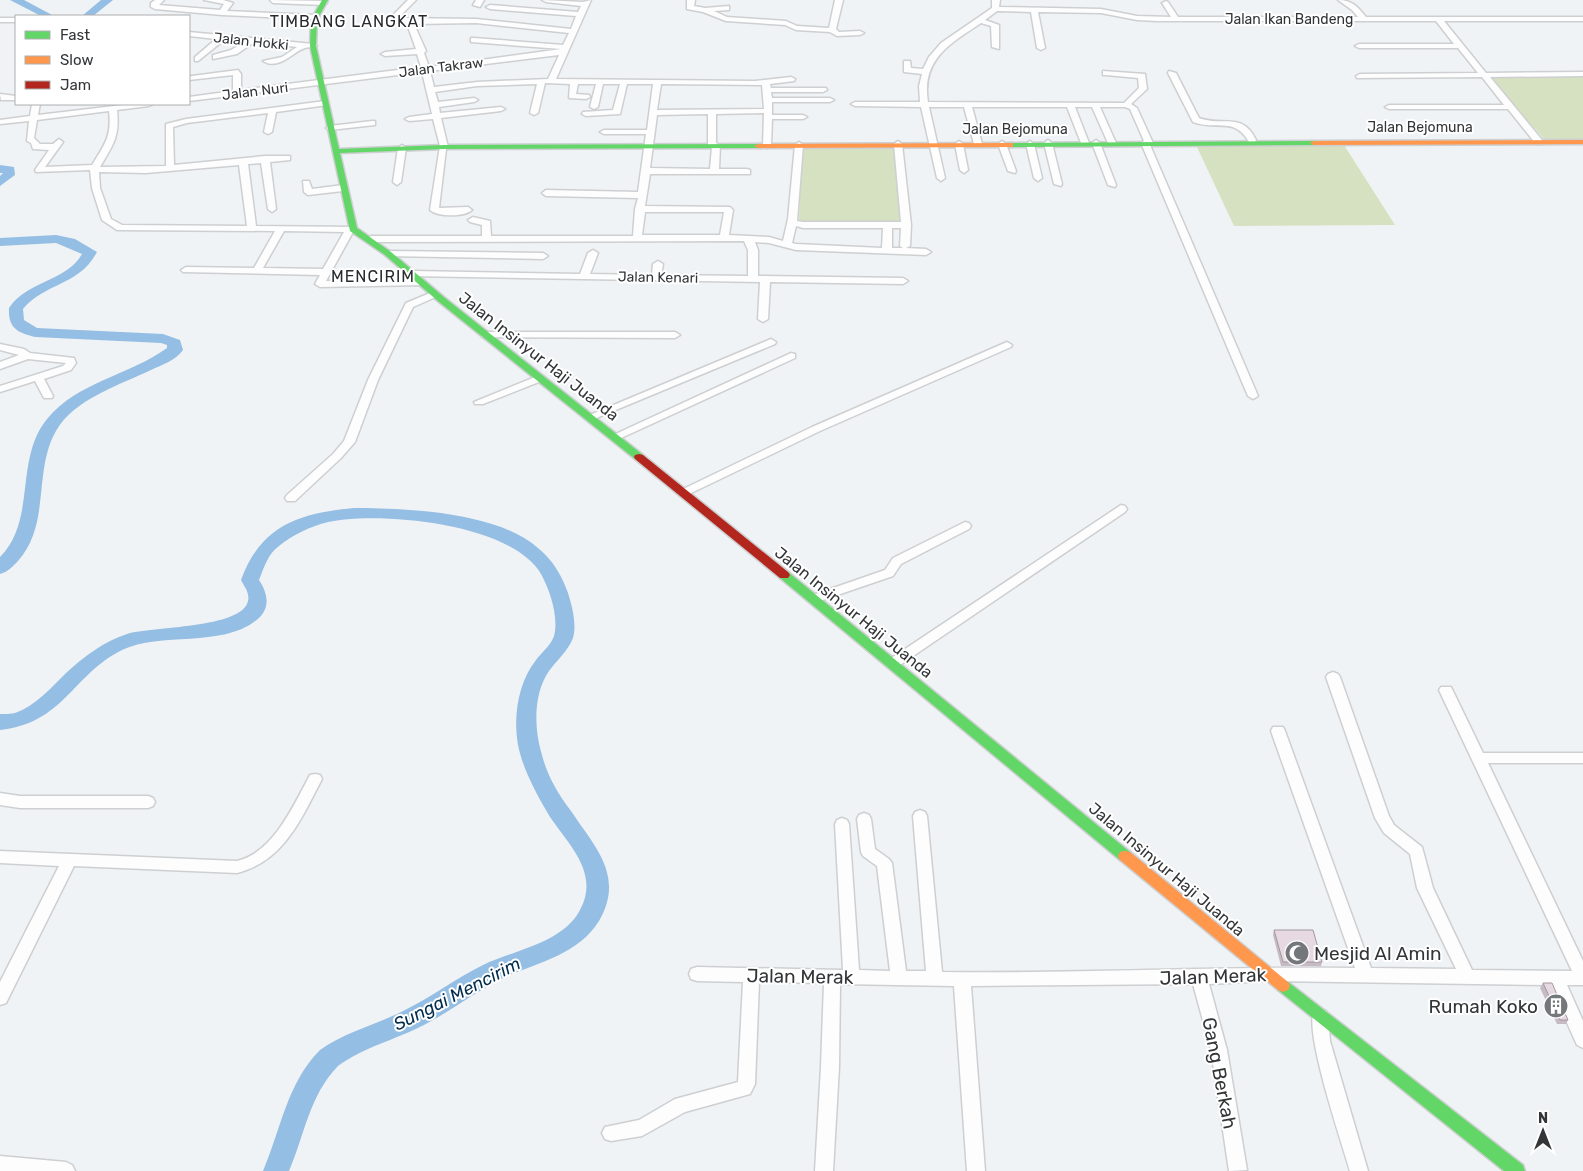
<svg xmlns="http://www.w3.org/2000/svg" width="1583" height="1171" viewBox="0 0 1583 1171" font-family="Rubik,sans-serif">
<style>
.green{fill:#d6e1c1}
.lines{fill:none;stroke-linecap:round;stroke-linejoin:round}
.river{fill:#95bee4;fill-rule:evenodd}
.street-casing{stroke:#cdcfd1;stroke-width:3}
.fast-casing{stroke:#cdcfd1;stroke-width:3}
.slow-casing{stroke:#cdcfd1;stroke-width:3}
.jam-casing{stroke:#cdcfd1;stroke-width:3}
.street{fill:#fdfdfe;fill-rule:evenodd}
.fast{fill:#63d668;fill-rule:evenodd}
.slow{fill:#ff974d;fill-rule:evenodd}
.jam{fill:#b3261e;fill-rule:evenodd}
.wall{fill:#c7bbc2}
.building{fill:#e7d9e1;stroke:#a2989e}
.labels{text-anchor:middle;stroke-width:4;stroke-linejoin:round;paint-order:stroke}
.far-street-label{font-size:14px;fill:#333537;stroke:#fff}
.far-quarter-label{font-size:16px;letter-spacing:1px;fill:#272b2e;stroke:#fff}
.street-label{font-size:16px;fill:#333537;stroke:#fff}
.water-label{font-size:18px;font-style:italic;fill:#002c4e;stroke:#fff}
.near-poi-label{font-size:19px;fill:#333537;stroke:#fff;text-anchor:start}
.near-street-label{font-size:19px;fill:#333537;stroke:#fff}
</style>
<rect width="100%" height="100%" fill="#f0f3f5"/>
<!-- green -->
<path class="green" d="M1583,76V140H1545L1489,77Z
M1196,145H1344L1395,225L1234,226Z
M801,146L895,147L901,223H799Z"/>
<g class="lines">
<!-- river -->
<path class="river" d="M10,0H24L54,16H41Z
M101,0H113L93,16H82Z
M0,165L14,167L15,175L0,186V176L3,173H0Z
M56,235L75,239L97,252C79,286 46,282 23,309L24,320L37,328L163,334L180,340L183,350C176,360 162,365 151,370C120,385 74,399 56,431C33,471 51,524 18,561C12,567 8,572 0,574V557C37,520 14,459 47,419C77,382 130,375 167,348V345L161,343L35,337C17,332 8,328 9,308C28,280 66,282 82,254L56,243L0,246V238Z
M354,508C406,508 498,512 538,548C553,560 562,576 568,593C572,606 577,624 573,638C568,651 557,660 549,671C533,694 534,729 542,755C547,775 558,794 571,811C595,847 625,876 599,921C578,955 536,963 503,978C475,992 451,1011 424,1025C397,1039 362,1048 338,1066C309,1096 305,1134 289,1171H263C281,1129 287,1083 320,1050C345,1032 378,1024 405,1010C432,997 456,978 483,965C514,950 563,943 580,910C600,873 569,845 550,817C537,795 523,770 518,745C513,716 518,683 536,660C542,652 551,645 554,636C559,618 550,590 541,574C512,523 379,511 328,522C311,526 292,535 279,546C268,554 264,567 259,580C267,592 271,606 259,618C224,649 162,631 122,650C72,675 64,723 0,730V714C5,714 11,714 15,713C35,706 51,688 66,673C85,656 103,642 127,634C151,626 242,629 248,601C250,593 244,586 241,580C261,525 300,513 354,508Z"/>
<defs>
<path id="street" d="M155,0H164L159,5L220,10L224,4L204,0H223L233,3L227,11L315,15L319,17L315,19L222,15L155,9L151,7V3Z
M270,0L323,1L327,3L323,5L273,3Z
M408,0H416L401,15V18L476,19L571,29L576,16L490,9L486,7L490,5L578,12L581,6L546,2L542,0L583,2L591,0L556,79L755,81L791,77L795,79L794,81L770,84L771,88H826L827,90L823,92H771L772,98H830L834,100L830,102H772V115H803L807,117L803,119H772L771,145L767,148L763,145L764,113L716,114V143L720,145L719,169H747L750,170V174H650L645,206L730,207L733,210L729,235L769,237L783,241L788,219L795,145L799,142L803,145L797,221L803,222H901L894,144L898,141L902,144L911,225L910,246L906,248L926,249L931,252L926,255L796,250L769,243L755,242L758,250V276L903,278L908,281L903,284L770,282L768,319L763,322L758,319L760,282L409,276V272L412,271L580,274L588,253L593,250L598,253L590,274L652,275L653,264L658,261L663,264L661,275L748,276V250L744,241L371,242L366,239L371,236H482V225L470,222L468,220L473,217L490,221L491,236H633L635,209L638,198L546,196L542,193L546,190L638,192L646,134H604L600,132L604,130H647L653,84H627L620,114L586,116L582,114L583,112L613,110L620,84H603L598,107L594,109L590,107L596,84H578L576,94L589,95L590,97L586,99L569,98L570,84L545,83L538,113L534,115L530,113L537,84L477,86L435,92L438,102L474,98L478,100L474,102L439,107L440,113L501,107L505,109L501,111L441,118L448,147L446,149L439,208L468,207L472,210C464,217 438,217 430,210L440,146L433,119L409,121L405,119L409,117L432,114L422,72L189,101V97L233,91V75L189,80V77L192,76L238,70L241,74V90L421,67L417,54L385,56L381,54L385,52L416,49L407,24L395,22L393,15ZM476,23L569,33L563,45L474,38H471V42L561,49L429,67L424,53L426,51L414,24ZM559,55L548,79L477,82L434,87L430,71ZM661,84L762,85L764,109L657,110ZM708,114V145L712,147L710,169L650,168L657,115ZM645,212H724L720,235H642ZM796,226L803,228H883L882,248L796,244L792,243ZM892,228H901L900,246L903,248H892Z
M476,0H484L480,7L473,5Z
M687,0H695L694,6L705,8L729,6V10L714,11L727,17L786,21L797,26L829,28L835,0H843L836,29L839,32L860,31L864,33L860,35L837,36L830,32L796,30L785,25L726,21L703,12L687,9Z
M992,0H1000L999,7L1101,9L1137,16L1171,17L1162,3L1166,1L1168,2L1178,17H1358L1352,10L1338,0C1352,0 1358,7 1366,17H1583V21H1444L1486,73L1583,72V76L1490,77L1542,140V144H1536L1508,109H1389L1385,107L1389,105H1504L1482,77L1357,78L1356,76L1360,74L1478,73L1458,48H1359L1355,46L1359,44H1454L1436,21H1157L1137,20L1101,13L1038,12L1045,48L1041,50L1037,48L1031,12L997,11L985,20L999,25V49L992,47L991,26L981,23C950,44 921,59 928,102L1124,103L1139,88L1138,78L1106,75H1103V71L1145,74L1147,89L1131,104L1137,108L1153,143L1150,145L1258,396L1253,399L1248,396L1141,143L1144,141L1130,109L1125,107H1100L1116,143L1112,146L1108,143L1092,107H1075L1089,143L1085,146L1081,143L1067,107H972L982,144L978,147L974,144L964,107H929L945,178L941,181L937,178L921,107L855,106L851,104L855,102H920L919,86L922,74L904,72V61H910L911,68L923,69L929,57L941,43L992,8Z
M0,18H16V22H0Z
M189,32L313,44L317,46C312,49 310,46 305,48C292,52 279,71 263,61L282,57L297,47L254,42L237,54L213,59V55L231,50L245,42L224,40L198,61H195V57L216,39L189,36Z
M1169,71L1176,73L1199,118C1223,127 1242,111 1256,140L1255,142H1249C1234,116 1218,131 1193,122L1168,73Z
M0,94L16,96V100H1Z
M325,101H328V105L276,112L272,132L268,134L264,132L268,113L187,123L173,127L174,165L265,156H290V160L270,162L276,209L272,212L268,209L261,163L248,164L256,226L356,227L358,229L353,232L326,281L422,280L425,281V285L320,287L315,284L320,275L183,272L181,270L186,267L254,268L275,231L117,230L102,220L92,188L90,170L36,172L35,170L49,150L33,149L31,143L27,141L29,121L0,124V120L30,116L32,104H40L38,115L131,104H153L149,106L117,110C120,137 113,145 100,167L166,166V124L186,119ZM109,111C112,136 105,144 92,165L45,167L63,142L59,139L53,144H40L34,138L37,120ZM239,165L247,226L122,225L111,219L100,188L99,172L146,173ZM284,231L344,232L323,269L263,268Z
M372,121H375V125L330,130L326,128L330,126Z
M1048,140L1052,143L1062,184L1061,186L1054,184L1044,143Z
M1096,140L1100,143L1116,185L1115,187L1108,185L1092,143Z
M959,141L963,144L968,170L964,173L960,170L955,144Z
M1002,141L1006,144L1016,171L1015,173L1008,171L998,144Z
M1030,141L1034,144L1042,178L1038,181L1034,178L1026,144Z
M402,145L406,148L401,182L397,185L393,182L398,148Z
M303,181H309L312,189L343,185L347,188L343,191L308,195L304,192Z
M390,251L543,253L548,256L543,259L387,256V252Z
M435,291L440,294L438,296L413,307L378,380L355,442L341,458L295,501H287L285,498L287,495L333,454L344,441L368,380L406,303Z
M486,332H675L680,335L675,338L482,337L481,335Z
M771,339L776,342L775,344L594,419L590,420L585,417Z
M1007,342L1012,345L1011,347L820,431L687,495H679L677,492L812,427Z
M0,344L24,349L30,353L74,358L76,363L71,370L44,379L53,396L52,398H44L35,381L0,392V386L63,366L66,363L28,359L0,369V362L19,355L0,350Z
M791,353L795,354V358L619,439H611L609,437Z
M540,375L545,378L544,380L483,404H475L474,402Z
M1121,505L1125,506L1127,509L1125,512L897,667H887L885,664L887,661Z
M965,522L969,523L971,526L969,529L901,564L893,576L814,603L808,599L810,596L885,570L893,558Z
M1333,672L1338,674L1340,677L1389,816L1394,825L1422,847L1433,888L1472,970L1572,971L1439,690L1441,687H1451L1483,753H1583V763H1488L1583,961V985H1567L1583,1021V1048L1577,1045L1550,985L1268,981L1209,984L1227,1050L1247,1170L1229,1171L1211,1050L1193,984L971,986L985,1171H967L954,986L840,984L839,1067L833,1171H815L821,1067L824,983L759,982L755,1084L750,1094L685,1112L642,1136L611,1141L605,1139L602,1133L605,1127L639,1120L675,1099L738,1082L743,982L697,981L691,979L689,974L691,969L697,967L843,970L835,824L837,820L842,818L847,820L849,824L859,970L890,971L877,866L863,856L861,852L857,819L859,815L864,813L869,815L871,819L875,849L889,859L892,863L906,971H926L913,816L915,812L920,810L925,812L927,816L942,972C1080,974 1217,966 1355,968L1271,731L1273,727H1283L1285,731L1371,968L1456,969L1417,888L1410,854L1384,833L1375,818L1326,677L1328,674Z
M315,774L320,775L322,779C301,819 284,861 237,873L74,866L6,1003L0,1005V982L59,866L0,863V851L237,861C274,852 293,806 310,775Z
M0,793L20,796H148L153,798L155,802L153,806L148,808H20L0,805Z
M1320,1009L1326,1011L1328,1016L1330,1041L1368,1171H1350C1342,1143 1304,1032 1314,1011Z
M0,1156L66,1162L72,1165L75,1171H0Z"/>
<path id="fast" d="M322,0H328L317,20L316,46L339,149L444,145L761,144V148H758L444,149L340,153L357,228L391,252L445,298L643,455L644,457L643,459H635L439,302L385,255L350,231L310,46L311,20Z
M1314,141L1318,143L1317,145L1010,147L1006,145L1010,143Z
M784,571L788,572L1130,852L1132,856L1130,860L1125,861L1120,860L780,578L778,575L780,572Z
M1283,980L1288,982L1523,1165L1525,1171H1504L1278,990L1276,986L1278,982Z"/>
<path id="slow" d="M1583,140V144L1314,145L1310,143L1314,141Z
M1010,143H1013V147L758,148L754,146L758,144Z
M1125,851L1130,852L1288,982L1290,986L1288,990L1283,992L1278,990L1120,860L1118,856L1120,852Z"/>
<path id="jam" d="M639,454L643,455L788,572L790,575L788,578H780L635,459L634,457L635,455Z"/>
</defs>
<!-- street casing -->
<use href="#street" class="street-casing"/>
<!-- fast casing -->
<use href="#fast" class="fast-casing"/>
<!-- slow casing -->
<use href="#slow" class="slow-casing"/>
<!-- jam casing -->
<use href="#jam" class="jam-casing"/>
<!-- street -->
<use href="#street" class="street"/>
<!-- fast -->
<use href="#fast" class="fast"/>
<!-- slow -->
<use href="#slow" class="slow"/>
<!-- jam -->
<use href="#jam" class="jam"/>
</g>
<!-- wall -->
<path class="wall" d="M1274,930L1322,962L1321,966H1281L1273,935Z
M1543,983L1568,1020L1566,1024H1557L1540,988Z"/>
<!-- building -->
<path class="building" d="M1274,930H1313L1322,962H1283Z
M1543,983H1552L1568,1020H1560Z"/>
<!-- icons -->
<defs>
<symbol id="mosque-disc" viewBox="-11 -11 22 22"><circle r="9.5" fill="#75787a" stroke="#fff"/><path d="M3.5-4.9A6 6 0 1 0 3.5 4.9A5 5 0 1 1 3.5-4.9Z" fill="#fff"/></symbol>
<symbol id="building-disc" viewBox="-11 -11 22 22"><circle r="9.5" fill="#75787a" stroke="#fff"/><path d="M-4-6H4V6H1V3H-1V6H-4ZM-2.5-4.3h1.7v1.8h-1.7ZM.8-4.3h1.7v1.8H.8ZM-2.5-1h1.7V.8h-1.7ZM.8-1h1.7V.8H.8Z" fill="#fff"/></symbol>
</defs>
<g fill-rule="evenodd">
<use href="#mosque-disc" x="1283" y="939" width="28" height="28"/>
<use href="#building-disc" x="1542" y="992" width="28" height="28"/>
</g>
<g class="labels">
<!-- far-street labels -->
<g class="far-street-label">
<text x="1289" y="24">Jalan Ikan Bandeng</text>
<text transform="translate(251 41) rotate(6)" y="5">Jalan Hokki</text>
<text transform="translate(441 67) rotate(-7)" y="5">Jalan Takraw</text>
<text transform="translate(255 91) rotate(-7)" y="5">Jalan Nuri</text>
<text x="1420" y="132">Jalan Bejomuna</text>
<text x="1015" y="134">Jalan Bejomuna</text>
<text transform="translate(658 277) rotate(1)" y="5">Jalan Kenari</text>
</g>
<!-- far-quarter labels -->
<g class="far-quarter-label">
<text x="349" y="27">TIMBANG LANGKAT</text>
<text x="373" y="282">MENCIRIM</text>
</g>
<!-- street labels -->
<g class="street-label">
<text transform="translate(539 356) rotate(38)" y="6">Jalan Insinyur Haji Juanda</text>
<text transform="translate(854 612) rotate(39)" y="6">Jalan Insinyur Haji Juanda</text>
<text transform="translate(1167 869) rotate(40)" y="6">Jalan Insinyur Haji Juanda</text>
</g>
<!-- water labels -->
<g class="water-label">
<text transform="translate(457 994) rotate(-27)" y="6">Sungai Mencirim</text>
</g>
<!-- near-poi labels -->
<g class="near-poi-label">
<text x="1314" y="960">Mesjid Al Amin</text>
<text x="1538" y="1013" text-anchor="end">Rumah Koko</text>
</g>
<!-- near-street labels -->
<g class="near-street-label">
<text transform="translate(800 976) rotate(1)" y="7">Jalan Merak</text>
<text transform="translate(1213 976) rotate(-2)" y="7">Jalan Merak</text>
<text transform="translate(1220 1073) rotate(79)" y="7">Gang Berkah</text>
</g>
</g>
<!-- legend -->
<rect x="15" y="15" width="175" height="90" fill="#ffffff" stroke="#adaeaf"/>
<rect x="25" y="31" width="25" height="8" fill="#63d668" stroke="#adaeaf"/>
<text x="60" y="40" font-size="15" fill="#333537">Fast</text>
<rect x="25" y="56" width="25" height="8" fill="#ff974d" stroke="#adaeaf"/>
<text x="60" y="65" font-size="15" fill="#333537">Slow</text>
<rect x="25" y="81" width="25" height="8" fill="#b3261e" stroke="#adaeaf"/>
<text x="60" y="90" font-size="15" fill="#333537">Jam</text>
<!-- north arrow -->
<g transform="translate(1543 1131)" stroke="#ffffff" stroke-width="4" paint-order="stroke">
<path d="M0-4L9 19L0 12L-9 19Z" fill="#333537"/>
<text y="-8" font-size="14" font-weight="bold" text-anchor="middle" fill="#333537">N</text>
</g>
</svg>
